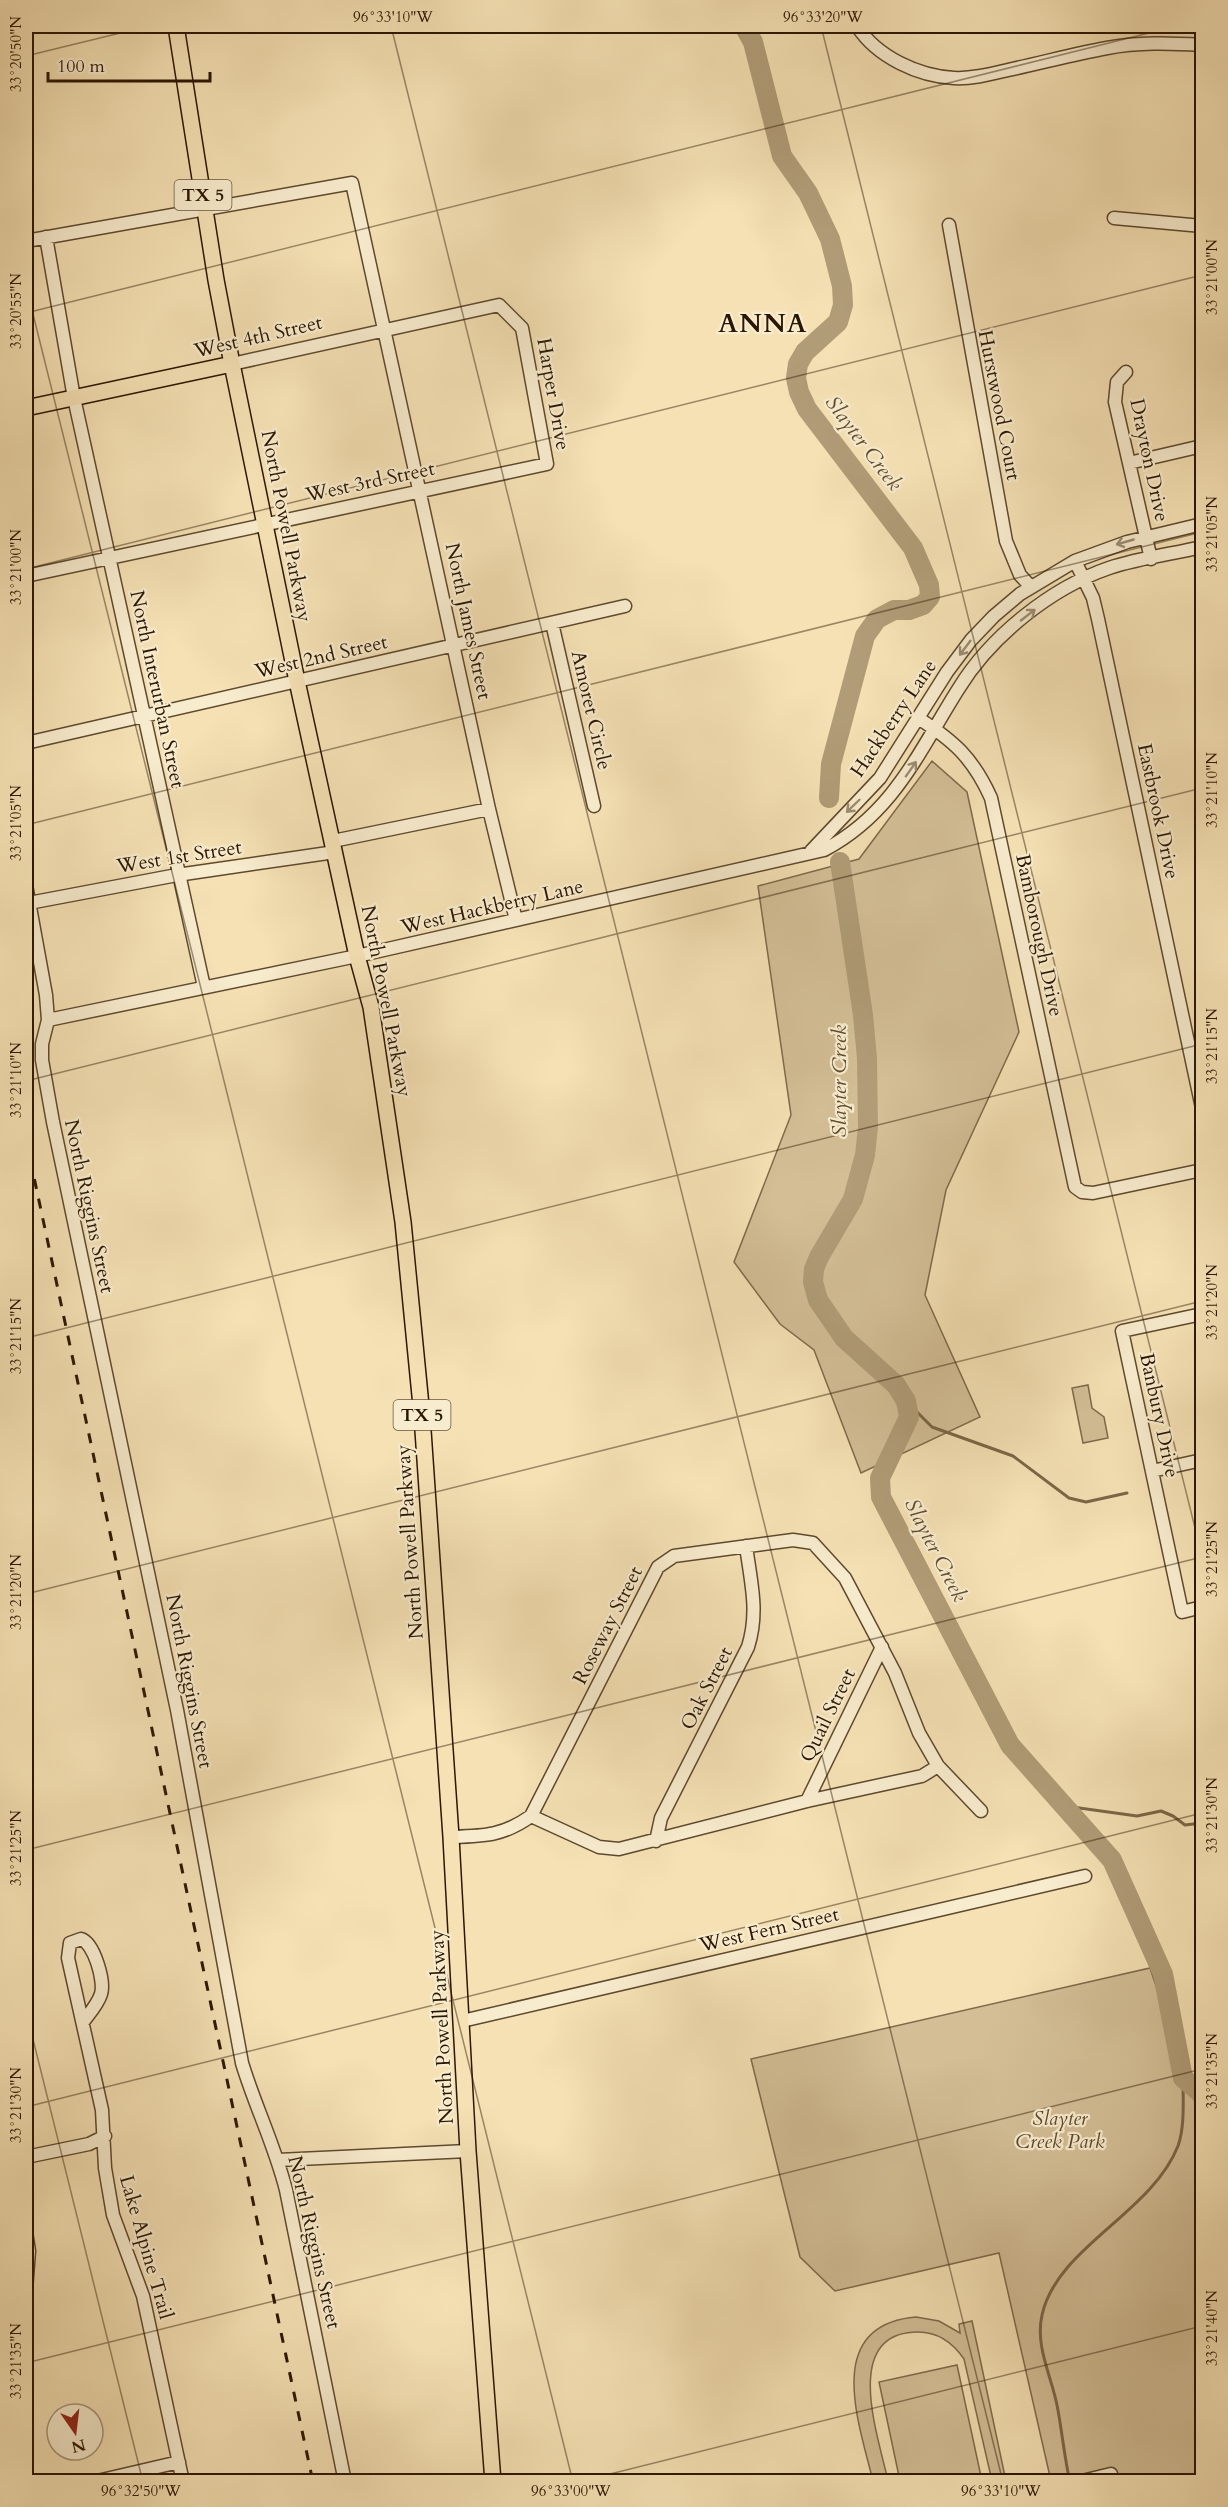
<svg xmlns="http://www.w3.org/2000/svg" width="1228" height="2507" viewBox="0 0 1228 2507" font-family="Cardo,serif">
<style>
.green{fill:#d3be96;stroke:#7f6a4c;stroke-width:1.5}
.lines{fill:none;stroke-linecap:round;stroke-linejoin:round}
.stream{stroke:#7b6648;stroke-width:3}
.river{stroke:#b09c77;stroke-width:20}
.minor-casing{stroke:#5e492e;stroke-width:15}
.major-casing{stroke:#2b1602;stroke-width:18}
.minor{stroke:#f8ecce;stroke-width:12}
.major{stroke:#f5e1b4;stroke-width:15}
.rail{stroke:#2b1602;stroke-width:3;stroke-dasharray:10 10;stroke-linecap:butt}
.oneway{stroke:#9c8c72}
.ticks{fill:none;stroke:#2b1602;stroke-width:1.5;stroke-opacity:0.45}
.labels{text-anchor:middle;stroke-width:4.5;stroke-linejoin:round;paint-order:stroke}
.shield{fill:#f8ecce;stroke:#68563f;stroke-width:1.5}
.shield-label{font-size:18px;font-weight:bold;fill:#2b1602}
.street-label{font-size:20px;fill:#2b1602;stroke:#f8ecce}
.park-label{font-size:20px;font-style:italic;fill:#5d482e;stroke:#f8ecce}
.water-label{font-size:21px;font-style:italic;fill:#604c31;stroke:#f8ecce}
.district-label{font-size:26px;font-weight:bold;letter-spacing:1.5px;fill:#2b1602;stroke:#f8ecce}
.neatline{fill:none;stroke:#2b1602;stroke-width:2}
.ticks-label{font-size:15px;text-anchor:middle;fill:#2b1602}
</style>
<rect width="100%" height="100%" fill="#f5e1b4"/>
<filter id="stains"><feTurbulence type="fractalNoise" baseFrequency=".00333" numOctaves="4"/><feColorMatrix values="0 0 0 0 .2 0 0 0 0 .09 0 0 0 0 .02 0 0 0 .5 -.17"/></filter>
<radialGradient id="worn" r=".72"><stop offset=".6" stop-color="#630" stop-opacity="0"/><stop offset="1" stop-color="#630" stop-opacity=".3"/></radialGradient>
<!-- green -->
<path class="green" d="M932,761L967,792L1019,1032L946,1190L925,1295L980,1417L861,1473L814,1350L780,1324L734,1262L791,1115L758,886L859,859Z
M1088,1385L1092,1408L1104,1417L1108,1438L1083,1443L1072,1388Z
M1150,1968L1196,2105L1202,2107V2481H1051L999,2253L835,2291L800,2257L751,2059Z
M916,2317L939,2321L960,2333L959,2324L972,2321L1006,2481H992L964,2359C953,2343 938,2332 918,2332C840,2332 879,2438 888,2481H873C859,2423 822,2325 916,2317Z
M957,2365L982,2481H900L879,2382Z"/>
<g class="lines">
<!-- stream -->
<path class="stream" d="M906,1401L932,1427L1013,1456L1069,1498L1086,1502L1127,1493
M1065,1806L1137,1816L1161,1811L1173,1816L1185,1825L1202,1823
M1070,2482C1064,2456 1062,2430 1057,2405C1051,2375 1035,2346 1042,2315C1057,2247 1151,2214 1178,2146C1185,2127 1183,2098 1183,2078"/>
<!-- river -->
<path class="river" d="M744,26L753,42L782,156L808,193L830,239L842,286L843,305L838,322L805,352L798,364L796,378L799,392L807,409L913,548L929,585L930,597L923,605L909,610H894L877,619L865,636L831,764L829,798
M840,862L863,1015L867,1058L868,1127L865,1155L853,1199L819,1257L814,1269L813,1282L818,1300L844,1338L896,1385L906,1401L909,1417L880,1478L881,1497L1010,1745L1112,1860L1163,1974L1183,2078L1202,2094"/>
<defs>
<path id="minor" d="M857,26C877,57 918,76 954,78C972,79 991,74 1008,70C1041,63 1074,54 1107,48C1138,42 1170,43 1202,45
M1114,218L1202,226
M949,225L1006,541L1020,575L1031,587
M46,237L74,398L204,987
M26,241L352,183L489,809L516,920
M1126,372L1117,382L1115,402L1151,559
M1129,463L1202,446
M1075,561L1093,598L1098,619L1202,1108
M26,576L547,464L522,328L499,305L232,364
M552,623L594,806
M918,718C954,741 973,758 991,798L1075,1187L1082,1192L1093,1193L1202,1170
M26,743L625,606
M333,841L489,809
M811,851L880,778L947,672L971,640L994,616L1020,594L1075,561L1127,542L1202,524
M26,885L46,995L48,1020L42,1044V1060L53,1122L177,1710L242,2063C255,2106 275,2146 286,2190L345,2482
M29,903L177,875L335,852
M48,1020L357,956L824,850C894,813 919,751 959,688C991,636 1051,588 1109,568C1139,558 1172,554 1202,547
M1202,1314L1122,1331L1182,1612L1202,1607
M1152,1471L1202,1460
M807,1801L882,1647
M531,1816L658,1567L674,1556L793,1540L813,1543L845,1578L895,1673L919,1733L938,1766L981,1811
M451,1837C484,1836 503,1836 531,1816L599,1847L619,1849L807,1801L922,1776L938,1766
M656,1841L661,1818L748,1647C759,1612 751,1583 746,1546
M462,2021L1085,1876
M83,2022C89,2014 98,2004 101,1994C105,1981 94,1943 81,1939L70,1943L68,1958L102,2110L105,2168L113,2215L143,2296L183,2482
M26,2157L89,2144L105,2136
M278,2160L468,2151
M26,2232L29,2251L26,2290
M93,2482L179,2462
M1078,2482L1111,2474"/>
<path id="major" d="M176,26L216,280L232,364L297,681L357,956L371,1007L403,1222L422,1416L451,1837L468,2151L493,2482
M26,408L232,364"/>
</defs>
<!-- minor casing -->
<use href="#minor" class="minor-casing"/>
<!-- major casing -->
<use href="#major" class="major-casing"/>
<!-- minor -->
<use href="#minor" class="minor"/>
<!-- major -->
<use href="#major" class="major"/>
<!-- rail -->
<path class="rail" d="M26,1140L313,2482"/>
</g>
<!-- one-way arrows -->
<defs><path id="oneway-shaft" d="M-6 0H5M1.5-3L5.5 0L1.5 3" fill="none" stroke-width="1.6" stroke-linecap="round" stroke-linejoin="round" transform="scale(1.5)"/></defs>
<g class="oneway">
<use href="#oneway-shaft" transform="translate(1125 542) rotate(164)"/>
<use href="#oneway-shaft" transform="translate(1028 615) rotate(-38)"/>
<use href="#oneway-shaft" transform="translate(965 648) rotate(127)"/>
<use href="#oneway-shaft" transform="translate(911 769) rotate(-55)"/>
<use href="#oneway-shaft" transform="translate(853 806) rotate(136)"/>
</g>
<!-- ticks -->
<path class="ticks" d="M391,26L1003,2482M821,26L1202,1556M26,56L149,26M26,286L573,2482M26,313L1177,26M26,569L1202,275M26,825L1202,532M26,1081L1202,788M26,1338L1202,1044M26,1594L1202,1301M26,1850L1202,1557M26,2011L143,2482M26,2107L1202,1813M26,2363L1202,2069M578,2482L1202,2326"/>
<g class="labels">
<!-- shield labels -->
<g class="shield">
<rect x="174.5" y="180" width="57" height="30" rx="4.5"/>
<rect x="393.5" y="1400" width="57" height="30" rx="4.5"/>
</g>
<g class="shield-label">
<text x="203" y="201">TX 5</text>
<text x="422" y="1421">TX 5</text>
</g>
<!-- street labels -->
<g class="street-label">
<text transform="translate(258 336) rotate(-13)" y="7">West 4th Street</text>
<text transform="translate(554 394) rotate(80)" y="7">Harper Drive</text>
<text transform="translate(1000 405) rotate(79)" y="7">Hurstwood Court</text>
<text transform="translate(1150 460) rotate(78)" y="7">Drayton Drive</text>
<text transform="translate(370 481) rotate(-12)" y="7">West 3rd Street</text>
<text transform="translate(287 526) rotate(79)" y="7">North Powell Parkway</text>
<text transform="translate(469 621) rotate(78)" y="7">North James Street</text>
<text transform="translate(321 656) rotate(-13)" y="7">West 2nd Street</text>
<text transform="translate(158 689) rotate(78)" y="7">North Interurban Street</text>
<text transform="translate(592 710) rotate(77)" y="7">Amoret Circle</text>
<text transform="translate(893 718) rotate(-56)" y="7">Hackberry Lane</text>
<text transform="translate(1159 811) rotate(78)" y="7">Eastbrook Drive</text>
<text transform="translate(179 856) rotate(-9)" y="7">West 1st Street</text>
<text transform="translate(492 906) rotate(-13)" y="7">West Hackberry Lane</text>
<text transform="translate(1040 935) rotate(78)" y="7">Bamborough Drive</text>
<text transform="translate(387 1001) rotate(79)" y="7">North Powell Parkway</text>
<text transform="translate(90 1206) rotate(78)" y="7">North Riggins Street</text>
<text transform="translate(1160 1415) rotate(78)" y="7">Banbury Drive</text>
<text transform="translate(409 1542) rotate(-94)" y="7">North Powell Parkway</text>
<text transform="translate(607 1625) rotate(-63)" y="7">Roseway Street</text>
<text transform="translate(190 1681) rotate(79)" y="7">North Riggins Street</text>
<text transform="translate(706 1688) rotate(-63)" y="7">Oak Street</text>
<text transform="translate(827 1715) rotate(-64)" y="7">Quail Street</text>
<text transform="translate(769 1929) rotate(-13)" y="7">West Fern Street</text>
<text transform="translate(441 2027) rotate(-93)" y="7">North Powell Parkway</text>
<text transform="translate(315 2242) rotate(77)" y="7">North Riggins Street</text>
<text transform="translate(147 2247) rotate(74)" y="7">Lake Alpine Trail</text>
</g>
<!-- park labels -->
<g class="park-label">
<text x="1060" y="2125">Slayter<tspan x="1060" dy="23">Creek Park</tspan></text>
</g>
<!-- water labels -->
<g class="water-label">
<text transform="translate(864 443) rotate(53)" y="7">Slayter Creek</text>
<text transform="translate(839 1081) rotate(-90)" y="7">Slayter Creek</text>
<text transform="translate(936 1550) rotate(63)" y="7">Slayter Creek</text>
</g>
<!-- district labels -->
<g class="district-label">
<text x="763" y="332">ANNA</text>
</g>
</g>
<!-- margin -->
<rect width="1228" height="2507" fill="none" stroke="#f5e1b4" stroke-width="66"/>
<!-- north arrow -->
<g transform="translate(75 2432) rotate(166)"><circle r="28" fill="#f8ecce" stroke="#a6967c" stroke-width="1.5"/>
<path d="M0-4.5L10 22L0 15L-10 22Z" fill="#8f2418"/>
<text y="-9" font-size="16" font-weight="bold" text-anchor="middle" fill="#2b1602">N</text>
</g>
<!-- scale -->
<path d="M48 72v9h162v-9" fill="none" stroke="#2b1602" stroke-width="3"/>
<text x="57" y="72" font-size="18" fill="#2b1602" stroke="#f8ecce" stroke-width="4.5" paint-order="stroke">100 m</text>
<rect x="33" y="33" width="1162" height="2441" class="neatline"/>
<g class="ticks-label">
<text x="393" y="22">96°33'10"W</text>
<text x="823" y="22">96°33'20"W</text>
<text transform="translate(16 54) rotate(-90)" y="5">33°20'50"N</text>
<text transform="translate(1212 277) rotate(-90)" y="5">33°21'00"N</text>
<text transform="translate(16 311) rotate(-90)" y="5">33°20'55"N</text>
<text transform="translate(1212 534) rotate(-90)" y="5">33°21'05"N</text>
<text transform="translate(16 567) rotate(-90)" y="5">33°21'00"N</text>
<text transform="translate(1212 790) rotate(-90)" y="5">33°21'10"N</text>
<text transform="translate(16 823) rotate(-90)" y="5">33°21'05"N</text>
<text transform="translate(1212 1046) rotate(-90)" y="5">33°21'15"N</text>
<text transform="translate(16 1080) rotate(-90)" y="5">33°21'10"N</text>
<text transform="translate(1212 1302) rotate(-90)" y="5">33°21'20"N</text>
<text transform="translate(16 1336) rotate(-90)" y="5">33°21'15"N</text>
<text transform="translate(1212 1559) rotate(-90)" y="5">33°21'25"N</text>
<text transform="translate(16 1592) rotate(-90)" y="5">33°21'20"N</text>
<text transform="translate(1212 1815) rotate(-90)" y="5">33°21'30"N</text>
<text transform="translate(16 1848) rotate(-90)" y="5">33°21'25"N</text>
<text transform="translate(1212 2071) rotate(-90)" y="5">33°21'35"N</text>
<text transform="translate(16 2105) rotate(-90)" y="5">33°21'30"N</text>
<text transform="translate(1212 2328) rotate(-90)" y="5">33°21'40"N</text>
<text transform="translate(16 2361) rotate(-90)" y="5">33°21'35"N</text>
<text x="141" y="2496">96°32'50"W</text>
<text x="571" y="2496">96°33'00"W</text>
<text x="1001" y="2496">96°33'10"W</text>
</g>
<rect width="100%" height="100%" filter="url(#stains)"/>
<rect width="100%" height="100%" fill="url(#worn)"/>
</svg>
